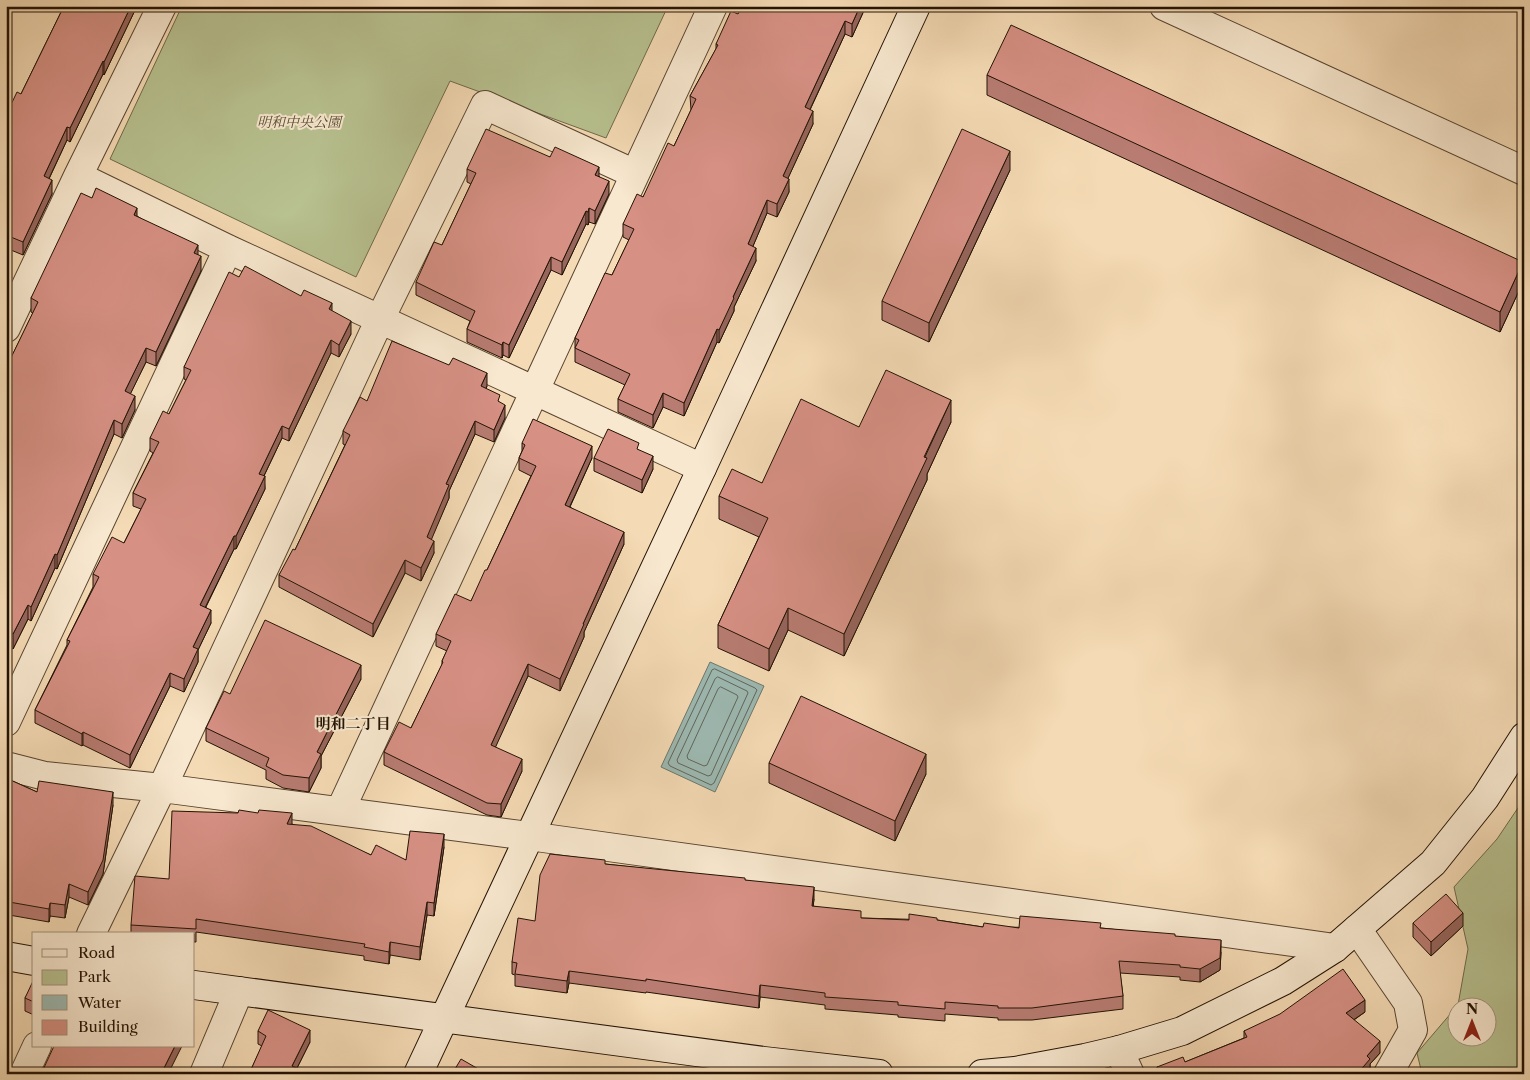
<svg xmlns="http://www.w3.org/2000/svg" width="1530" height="1080" viewBox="0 0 1530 1080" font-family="'Libre Caslon Text','Noto Serif JP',serif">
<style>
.green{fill:#b8c190;stroke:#6e6a4a;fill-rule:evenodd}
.water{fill:#9dbab3;stroke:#6c776d}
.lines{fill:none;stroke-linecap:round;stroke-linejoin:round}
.shore{stroke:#60665c;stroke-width:1}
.street-casing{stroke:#584430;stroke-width:30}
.secondary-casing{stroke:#231204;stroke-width:30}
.street{stroke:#f8e8cf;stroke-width:28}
.secondary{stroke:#f8e8cf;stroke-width:28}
.wall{fill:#b87c72;stroke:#231204}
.shaded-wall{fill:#96655c;stroke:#231204}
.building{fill:#d69084;stroke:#231204}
.labels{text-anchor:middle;stroke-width:4;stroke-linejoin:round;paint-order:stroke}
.park-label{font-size:14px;font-style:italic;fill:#574f35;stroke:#f8e8cf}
.neighbourhood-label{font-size:15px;font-weight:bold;fill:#231204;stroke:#f8e8cf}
</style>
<rect width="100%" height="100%" fill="#f5dbb5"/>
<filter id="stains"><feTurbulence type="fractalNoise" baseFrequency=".004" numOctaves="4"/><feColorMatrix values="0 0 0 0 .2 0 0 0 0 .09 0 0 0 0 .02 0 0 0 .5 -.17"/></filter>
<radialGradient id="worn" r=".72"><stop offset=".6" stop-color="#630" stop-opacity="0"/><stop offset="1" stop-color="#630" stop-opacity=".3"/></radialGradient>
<!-- green -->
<path class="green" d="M182,6H668L606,138L450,81L356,277L110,159Z
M1524,799V1074H1422L1417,1053L1458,1005L1468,949L1454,887L1497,839ZM1458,1008H1488V1038H1458Z"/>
<!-- water -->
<path class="water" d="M710,662L764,686L715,792L661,767Z"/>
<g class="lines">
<!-- shore -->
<path class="shore" d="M715,669L755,688L757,690L714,783L711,785L670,766L668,763L712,670Z
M718,677L747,691L748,693L711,775L708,776L678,763L677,760L715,679Z
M721,687L737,695L738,697L707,765L704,766L688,759L687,756L718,689Z"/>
<defs>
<path id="street" d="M1164,6L1524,171
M78,176L228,249L702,468
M6,328L78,176L162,6
M6,722L228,249
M6,766L45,776L162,788L529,836L1335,948
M340,811L713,6
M1357,929L1408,1003L1413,1030L1388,1074
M91,934L162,788L380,319L485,105L635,174
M1119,1050L1130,1074
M24,1074L37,1046
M204,1074L239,991"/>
<path id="secondary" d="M6,956L34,961
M194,985L764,1061L879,1074
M418,1074L702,468L916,6
M982,1074L1015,1071L1085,1058L1119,1050L1182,1031L1283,981L1335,948L1433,863L1485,798L1524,737"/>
</defs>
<!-- street casing -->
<use href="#street" class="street-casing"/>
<!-- secondary casing -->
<use href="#secondary" class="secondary-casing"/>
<!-- street -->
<use href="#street" class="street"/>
<!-- secondary -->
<use href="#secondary" class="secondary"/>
</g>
<!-- wall -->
<path class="wall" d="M64,6H137L104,75L103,74L70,142L67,140L49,179L52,194L23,255L6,248V115L21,94Z
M866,6L852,37L845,34L810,110L813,124L788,178L789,192L777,217L767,213L753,246L756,261L734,307V311L719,343L717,342L684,416L663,407L653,428L618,412V399L625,385L575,362V338L612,275L629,240L623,237V224L643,197L674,146L691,110L690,96L716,49V44L738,14Z
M987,75L1523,282L1500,332L987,95Z
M550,157L599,176L609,194L595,224L589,222L588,225L586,224L562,275L551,270L509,358L503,355L502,358L467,342V329L470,321L416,295V282L442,245L471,184L467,182V169Z
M1010,170L929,342L882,320V301Z
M92,198L137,216L198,255L201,271L156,366L146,362L130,394L135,410L122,438L114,434L57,569L55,568L31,621L28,619L13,649L10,647L6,654V368L33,313L31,312V298Z
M239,277L332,311L351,334L339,357L331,353L289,441L282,438L264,476L265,489L236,549H234L206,607L211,623L198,650V662L184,692L170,686L130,768L83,745L82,746L35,723V710L67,645V640L93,587V574L124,543L141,509L133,506V493L153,453L150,451V438L169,414L186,380L184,379V367Z
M487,386L486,389L500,403L505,418L494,442L475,434L449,491V498L431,539L434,553L421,581L405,573L373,637L279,587V575L295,550L345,445L343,444V431L367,401Z
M951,422L927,474V480L844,656L788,630L769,671L718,648V625L759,537L719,519V496L762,483L859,427Z
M522,443L592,458L570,507L624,544L584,632V637L560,691L528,676L495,747L522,771L501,817L487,815L384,765V752L411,728L442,665V661L447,651L436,646V634L471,601L487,570L531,476L519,470V458L522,451Z
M639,450L653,469L642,493L594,471V458Z
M361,679L321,756V768L309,792L283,788L266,779V770L206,741V728L230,694Z
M769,763L926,774L895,841L769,783Z
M6,778L37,792L113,805L103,874L88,905L69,897L65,918L50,916L49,922L9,915V908L6,907Z
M292,824L371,855L406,860L444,847L434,916L427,915L420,960L390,955L389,964L364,960V956L196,932V942H194V934H131V925Z
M605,864L745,880L814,899L813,906L861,918L937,920L983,927L1101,928L1175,936L1221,952L1220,970L1200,982L1180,980V977L1120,973L1123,996V1009L1032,1020H998V1018L945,1014V1021L898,1017V1015L825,1009V1005L760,997L759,1008L646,992V993L569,983L567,993L515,986V975L512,974V962L535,921Z
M1413,923L1463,926L1431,956L1413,937Z
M34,982V1015L25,1011V998Z
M1365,1012L1354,1020L1380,1053L1370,1064V1071L1367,1074H1157V1067L1185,1062L1244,1038V1031Z
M258,1031L310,1042L297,1068L249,1074L262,1046L258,1044Z"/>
<!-- shaded-wall -->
<path class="shaded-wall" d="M131,6H137L104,75V62Z
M860,6H866L852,37V24Z
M845,21V34L805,120V107Z
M103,61V74L70,142V128Z
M813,111V124L783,189V176Z
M67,127V140L44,189V176Z
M1010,151V170L929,342V323Z
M599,167V180L595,175Z
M789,179V192L777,217V204Z
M52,180V194L23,255V242Z
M609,181V194L595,224V211Z
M767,200V213L748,258V244Z
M137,208V222L134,215Z
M589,208V222L588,225V212Z
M586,211V224L562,275V262Z
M198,245V259L194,253Z
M756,248V261L734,307V311L719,343V330L733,297Z
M201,256V271L156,366V352Z
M551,257V270L509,358V345Z
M1523,262V282L1500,332V312Z
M332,303V316L329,309Z
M351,321V334L339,357V345Z
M717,329V342L684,416V403Z
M331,340V353L289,441V429Z
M503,342V355L502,358V345Z
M146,348V362L125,405V391Z
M487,373V386L481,399V386Z
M663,393V407L653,428V415Z
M135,396V410L122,438V424Z
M951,400V422L927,474V480L844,656V634Z
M505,405V418L494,442V430Z
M114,420V434L57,569V555Z
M475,421V434L449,491V498L427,550V537L446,484Z
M282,426V438L259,486V474Z
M592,446V458L565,517V505Z
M653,456V469L642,493V480Z
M265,476V489L236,549V536Z
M624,532V544L584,632V637L560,691V679L583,624Z
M234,536V549L200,618V605Z
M434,541V553L421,581V568Z
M55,554V568L31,621V607Z
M405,560V573L373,637V624Z
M28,605V619L13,649V634Z
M788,608V630L769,671V649Z
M211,610V623L198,650V662L184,692V679L193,647Z
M10,633V647L6,654V640Z
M528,664V676L491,757V745Z
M361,665V679L321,756V768L309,792V778L317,752Z
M170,673V686L130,768V755Z
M83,732V745L82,746V734Z
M926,754V774L895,841V821Z
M522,759V771L501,817V804Z
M113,792V805L103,874L88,905V892Z
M292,813V826L287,824Z
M444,834V847L434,916V903Z
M69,884V897L65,918V905Z
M814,887V899L812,918V906Z
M427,902V915L420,960V947Z
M50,903V916L49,922V909Z
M1463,913V926L1431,956V942Z
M1221,940V952L1220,970L1200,982V969Z
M390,942V955L389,964V952Z
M569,971V983L567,993V981Z
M760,985V997L759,1008V996Z
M1365,1000V1012L1346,1025V1013Z
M310,1030V1042L294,1074L292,1066Z
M1380,1041V1053L1370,1064V1071L1367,1074H1357L1367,1056Z
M175,1046H182L168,1074H163V1070Z"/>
<!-- building -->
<path class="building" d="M64,6H131L104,62L103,61L70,128L67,127L44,176L52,180L23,242L6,235V115L17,92L21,94Z
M742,6H860L852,24L845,21L805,107L813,111L783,176L789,179L777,204L767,200L748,244L756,248L733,297L734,298L719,330L717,329L684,403L663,393L653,415L618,399L630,374L575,348L579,340L575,338L605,273L612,275L634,229L623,224L637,194L643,197L668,143L674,146L696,99L690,96L718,45L716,44L731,11L738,14Z
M1011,25L1523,262L1500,312L987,75Z
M486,129L550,157L555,147L599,167L595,175L609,181L595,211L589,208L588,212L586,211L562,262L551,257L509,345L503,342L502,345L467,329L475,311L416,282L434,242L442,245L476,173L467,169Z
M962,129L1010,151L929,323L882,301Z
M96,188L137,208L134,215L198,245L194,253L201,256L156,352L146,348L125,391L135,396L122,424L114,420L57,555L55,554L31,607L28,605L13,634L10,633L6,640V368L38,302L31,298L81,193L92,198Z
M245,266L301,296L304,290L332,303L329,309L351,321L339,345L331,340L289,429L282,426L259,474L265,476L236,536H234L200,605L211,610L193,647L198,649L184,679L170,673L130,755L83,732L82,734L35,710L70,641L67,640L99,577L93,574L112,537L124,543L146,499L133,493L159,442L150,438L163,411L169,414L191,370L184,367L229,272L239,277Z
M392,341L449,365L453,358L487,373L481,386L500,395L498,401L505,405L494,430L475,421L446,484L449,485L427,537L434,541L421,568L405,560L373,624L279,575L293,549L295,550L350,435L343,431L360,397L367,401Z
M886,370L951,400L924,457L927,458L844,634L788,608L769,649L718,625L768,518L719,496L732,469L762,483L801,399L859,427Z
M533,419L592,446L565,505L624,532L583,624H584L560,679L528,664L491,745L522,759L501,804L487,803L384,752L399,722L411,728L443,662L442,661L451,641L436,634L455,594L471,601L485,570H487L536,466L519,458L525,445L522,443Z
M608,429L639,443L637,449L653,456L642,480L594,458Z
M265,620L361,665L317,752L321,754L309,778L283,775L266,766L269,758L206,728L224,691L230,694Z
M801,696L926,754L895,821L769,763Z
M6,778L37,792L39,781L113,792L103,860L88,892L69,884L65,905L50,903L49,909L9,902L10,895L6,893Z
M239,810L258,813L259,810L292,813L287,824L311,826L371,855L376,845L406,860L410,831L444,834L434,903L427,902L420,947L390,942L389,952L364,947L365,944L196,919V929L131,925L135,876L169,879L172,811L238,813Z
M550,854L605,860V864L745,878V880L814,887L812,906L861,911V918L909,920V914L937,918V920L983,927L984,923L1019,928L1020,916L1101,923L1100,928L1175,934V936L1221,940L1220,958L1200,969L1180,967V965L1119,961L1123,996L1032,1008H998V1006L945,1002V1009L898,1005V1002L825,997V993L760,985L759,996L646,979V981L569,971L567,981L515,974L517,963L512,962L518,918L535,921L540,875Z
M1446,894L1463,913L1431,942L1413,923Z
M1343,969L1365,1000L1346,1013L1380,1041L1367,1056L1370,1059L1357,1074H1160L1157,1067L1183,1057L1185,1062L1247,1037L1244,1031L1280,1014Z
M33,981L34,982V1002L25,998Z
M268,1010L310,1030L292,1066L308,1074H249L266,1036L258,1031Z
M54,1046H175L163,1070L168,1071L167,1074H44L42,1072Z
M461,1059L487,1074H452Z"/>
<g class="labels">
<!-- park labels -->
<g class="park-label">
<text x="299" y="127">明和中央公園</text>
</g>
<!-- neighbourhood labels -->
<g class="neighbourhood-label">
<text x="353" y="729">明和二丁目</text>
</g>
</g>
<!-- margin -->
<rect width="1530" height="1080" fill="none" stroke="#f5dbb5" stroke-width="25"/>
<rect x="8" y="8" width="1515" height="1065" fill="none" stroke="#231204" stroke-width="2.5"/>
<rect x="12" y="12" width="1505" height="1055" fill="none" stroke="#231204"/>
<!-- legend -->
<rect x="32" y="932" width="162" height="115" fill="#f8e8cf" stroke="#a3927e"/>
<rect x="42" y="949" width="25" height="8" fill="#f8e8cf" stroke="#a3927e"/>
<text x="78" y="958" font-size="15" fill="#231204">Road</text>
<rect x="42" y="970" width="25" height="15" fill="#b8c190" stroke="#a3927e"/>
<text x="78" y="982" font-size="15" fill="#231204">Park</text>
<rect x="42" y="995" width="25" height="15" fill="#9dbab3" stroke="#a3927e"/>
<text x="78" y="1008" font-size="15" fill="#231204">Water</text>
<rect x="42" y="1020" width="25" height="15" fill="#d69084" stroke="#a3927e"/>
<text x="78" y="1032" font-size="15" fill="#231204">Building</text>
<!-- north arrow -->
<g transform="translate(1472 1022)"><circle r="24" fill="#f8e8cf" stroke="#a3927e"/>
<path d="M0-4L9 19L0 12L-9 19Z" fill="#8f2418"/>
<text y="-8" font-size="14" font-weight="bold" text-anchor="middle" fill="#231204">N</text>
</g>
<rect width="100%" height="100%" filter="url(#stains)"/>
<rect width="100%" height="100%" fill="url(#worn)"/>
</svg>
